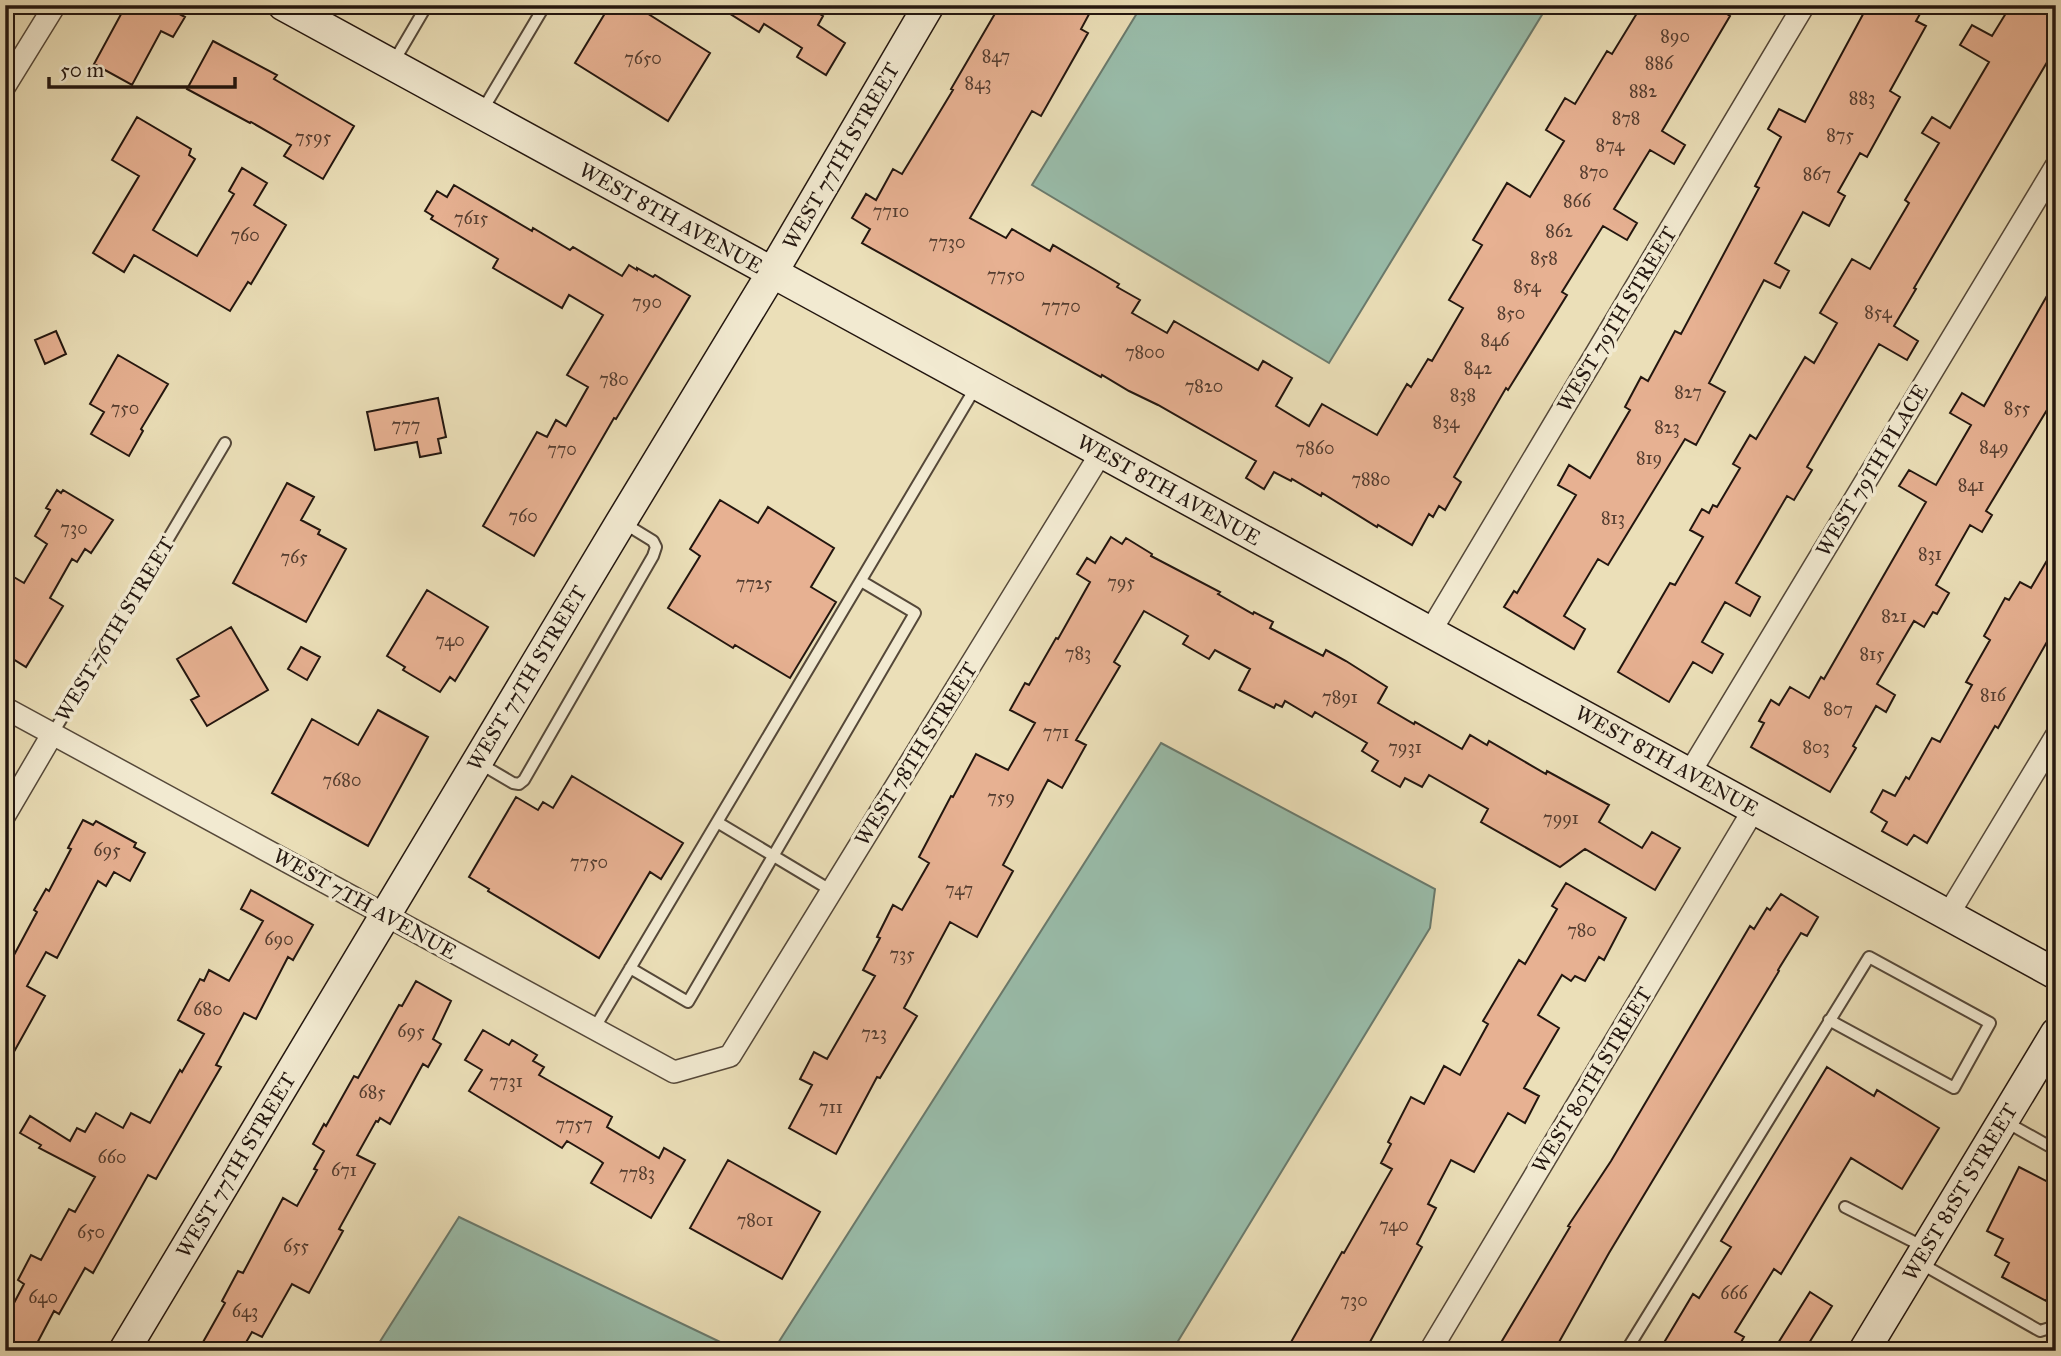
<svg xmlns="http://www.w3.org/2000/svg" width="2061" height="1356" viewBox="0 0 2061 1356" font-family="'IM FELL Great Primer',serif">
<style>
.water{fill:#99bdab;stroke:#6a7a6d;stroke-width:2}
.building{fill:#e7b192;stroke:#23160f;stroke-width:2}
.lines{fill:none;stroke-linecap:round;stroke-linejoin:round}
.lane-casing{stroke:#554839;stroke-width:14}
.street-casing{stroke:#554839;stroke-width:24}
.secondary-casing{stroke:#23160f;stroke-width:33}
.lane{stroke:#f2ead1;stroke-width:10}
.street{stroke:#f2ead1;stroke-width:21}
.secondary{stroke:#f2ead1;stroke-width:30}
.labels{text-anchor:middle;stroke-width:7;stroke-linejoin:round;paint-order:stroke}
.number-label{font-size:18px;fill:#543d30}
.street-label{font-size:21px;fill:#23160f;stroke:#f2ead1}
</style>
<rect width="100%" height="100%" fill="#ebdfb8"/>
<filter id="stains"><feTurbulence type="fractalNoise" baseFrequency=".00286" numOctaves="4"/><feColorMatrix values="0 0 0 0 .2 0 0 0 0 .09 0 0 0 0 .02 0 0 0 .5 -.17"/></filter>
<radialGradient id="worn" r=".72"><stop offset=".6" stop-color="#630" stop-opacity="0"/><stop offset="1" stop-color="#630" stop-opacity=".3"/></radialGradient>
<!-- water -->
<path class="water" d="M1142,5H1548L1329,363L1032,185Z
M1161,743L1435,889L1430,928L1172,1351H773Z
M459,1217L739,1351H374Z"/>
<!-- building -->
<path class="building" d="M126,5H163L185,17L173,37L161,31L132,85L94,64Z
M610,5H634L710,53L668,121L575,63Z
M716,5H805L823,16L818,25L845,43L826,75L797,57L802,48L764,24L759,32Z
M1000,5H1094L1081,29L1088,33L1041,116L1032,111L970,218L1006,238L1012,229L1050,251L1053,245L1094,269L1119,284L1117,287L1140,300L1132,313L1167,333L1174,321L1258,370L1263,361L1292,378L1276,406L1309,426L1322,404L1377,435L1407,384L1411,387L1428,359L1432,361L1463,308L1449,300L1482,245L1473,240L1507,183L1530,197L1564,141L1546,130L1565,98L1575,104L1607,51L1612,54L1642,5H1713L1730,16L1662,131L1685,145L1674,164L1650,150L1614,209L1637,223L1627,240L1603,226L1562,292L1567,295L1508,390L1506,388L1454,477L1461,482L1445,510L1439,506L1433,517L1429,514L1412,545L1378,525L1377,527L1322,493L1321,496L1292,479L1291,481L1274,472L1264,489L1246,478L1256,461L1158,405L1129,391L1102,375L1101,377L862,243L870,229L852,218L866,194L876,200L893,169L902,174L930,128L953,90L951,89Z
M1868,5H1925L1916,21L1926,26L1890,91L1900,97L1867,157L1860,153L1838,192L1845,196L1829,226L1803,212L1775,263L1789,271L1780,288L1764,280L1709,383L1725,392L1696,445L1685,439L1608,565L1598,559L1564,616L1585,629L1574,649L1504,607L1514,591L1517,593L1576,495L1558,485L1569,465L1590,478L1630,410L1625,407L1641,377L1648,381L1675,331L1681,334L1759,188L1755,186L1781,137L1768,129L1779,109L1805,122Z
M2011,5H2056V47L1914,288L1916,289L1894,326L1918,341L1907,360L1879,344L1807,467L1812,470L1794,500L1787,496L1736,583L1760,597L1750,616L1725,602L1702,642L1723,654L1712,673L1693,662L1669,702L1618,672L1670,583L1675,585L1703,537L1690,530L1702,509L1709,513L1713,505L1717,507L1740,468L1733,464L1750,435L1756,439L1805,357L1814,363L1837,323L1820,313L1852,259L1870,269L1909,203L1905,200L1939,143L1922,133L1932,117L1950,128L1989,62L1960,45L1972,25L1992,36Z
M213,41L277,75L274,79L354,126L323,179L284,156L291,145L251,122L250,123L187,89Z
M137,117L191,149L189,155L195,159L153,230L197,256L234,194L229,191L242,168L267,183L254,205L286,225L251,284L248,282L230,311L134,255L124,272L93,253L139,176L112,160Z
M454,185L532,231L533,228L570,250L573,247L622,276L629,265L637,270V268L653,277L655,275L690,296L616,419L614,418L534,556L483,526L537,432L547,437L556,420L566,426L588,387L567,375L603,315L569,295L562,308L493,268L498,259L431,219L433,216L425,211L437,191L447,197Z
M2056,280V395L1986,511L1992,515L1982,532L1970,525L1936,585L1949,593L1937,614L1933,612L1924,627L1914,621L1877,684L1895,695L1886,712L1876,706L1853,746L1856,748L1830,792L1751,747L1764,723L1759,721L1771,700L1779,705L1790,687L1809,698L1821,677L1824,679L1926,502L1899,486L1909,470L1936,485L1971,425L1950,413L1962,393L1984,406Z
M56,331L66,354L45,364L35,340Z
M118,355L168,384L141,429L143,431L129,456L91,434L104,412L90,404Z
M438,398L446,437L438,439L441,453L420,457L417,442L375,450L367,412Z
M287,483L314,497L301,520L320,530L318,534L346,549L306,622L233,583Z
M57,490L61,493L63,490L113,520L91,553L85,549L77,562L72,559L50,598L63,606L26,667L5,654V572L24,583L47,544L35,536L50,510L46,508Z
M720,500L758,523L768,507L834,548L811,587L836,602L790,678L735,645L733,648L668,608L700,556L690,549Z
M1111,537L1122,544L1126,538L1152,554L1151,556L1220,592L1218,594L1253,614L1254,612L1273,622L1270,628L1323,656L1326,650L1346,661L1387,687L1378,703L1414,724L1415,722L1462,749L1470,735L1487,745L1489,741L1546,774L1547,771L1609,805L1599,822L1642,848L1652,832L1680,848L1655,890L1585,849L1560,867L1481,822L1488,809L1429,775L1422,787L1405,778L1400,787L1372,771L1378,761L1362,751L1367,743L1315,712L1312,717L1285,701L1282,707L1276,704L1274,708L1239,690L1250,669L1215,650L1209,659L1183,644L1188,636L1144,611L1114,662L1120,666L1076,740L1086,745L1062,788L1048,780L1003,865L1013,871L977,937L950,922L904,1008L917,1016L880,1078L877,1077L836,1154L789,1128L812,1085L800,1079L814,1052L827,1059L875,976L863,970L880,938L877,937L893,905L902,910L929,863L919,857L951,796L953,797L976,754L1008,770L1035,723L1010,710L1025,683L1029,685L1056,638L1058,639L1090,582L1077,574L1087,558L1095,563Z
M2056,545V626L1998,728L1995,726L1927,843L1914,835L1907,845L1882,831L1887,822L1871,812L1883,790L1895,796L1906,777L1909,779L1932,738L1940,742L1972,685L1966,682L1990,640L1984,636L2005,598L2009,600L2020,582L2031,588Z
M427,590L488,627L455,681L450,677L440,692L403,670L405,667L387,656Z
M231,627L268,690L207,726L191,700L199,696L177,659Z
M301,647L320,657L307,680L288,669Z
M378,710L428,737L368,846L272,793L312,719L358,745Z
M572,776L683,843L661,879L650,872L599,958L488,891L489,889L469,877L516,797L538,810L543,802L553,808Z
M83,820L93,825L96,821L136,843L134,847L145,853L130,881L114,872L106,886L98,881L57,958L46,952L27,986L45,996L5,1068V949L14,955L37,912L34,910L46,889L49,891L71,849L68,848Z
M1566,883L1626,918L1604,960L1599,957L1585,981L1575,976L1571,981L1562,975L1538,1015L1559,1028L1524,1088L1539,1096L1525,1123L1508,1113L1474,1172L1451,1160L1428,1204L1436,1208L1417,1244L1422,1247L1365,1351H1286L1342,1252L1344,1253L1392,1169L1381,1163L1391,1144L1388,1142L1411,1097L1424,1104L1444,1066L1460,1075L1488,1024L1483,1021L1519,960L1525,964L1557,909L1552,906Z
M251,890L313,925L293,960L288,957L256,1019L244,1013L216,1065L221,1067L200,1103L156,1179L148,1175L93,1273L85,1268L59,1314L54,1311L33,1351H5V1320L24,1284L18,1280L31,1255L41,1260L69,1209L75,1212L95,1177L39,1148L41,1145L20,1133L30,1116L70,1141L77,1128L85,1132L96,1113L123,1128L131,1113L150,1123L180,1070L182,1072L204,1034L178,1020L200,979L204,981L209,970L229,981L263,921L241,909Z
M1781,894L1818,917L1807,936L1801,933L1778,970L1779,971L1609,1253L1554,1351H1496L1570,1227L1568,1226L1611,1161L1750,926L1754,929L1767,908L1770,910Z
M416,981L451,1001L433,1039L441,1044L428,1067L423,1064L390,1124L380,1118L378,1122L376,1121L357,1155L375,1164L339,1229L343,1231L309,1293L292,1284L262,1337L252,1332L241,1351H198L225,1303L222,1301L238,1271L243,1273L283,1198L297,1206L317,1170L314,1169L324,1151L313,1144L324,1124L326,1126L354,1076L358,1078L399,1005L402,1006Z
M483,1030L509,1045L512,1040L537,1055L533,1061L544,1067L539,1075L612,1117L607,1127L659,1158L664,1148L685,1160L651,1218L591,1183L603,1163L599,1160L567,1141L562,1148L469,1091L482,1070L465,1060Z
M1827,1067L1874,1096L1877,1090L1939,1128L1902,1189L1851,1158L1781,1274L1774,1269L1735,1332L1744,1337L1736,1351H1659L1693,1294L1699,1298L1731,1247L1721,1241Z
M728,1160L820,1212L782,1279L690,1228Z
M2019,1167L2056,1186V1282L2046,1301L2002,1277L2009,1263L1995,1255L2003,1239L1987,1231Z
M1810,1292L1832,1306L1804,1351H1773Z"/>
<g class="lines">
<defs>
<path id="lane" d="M902,5L921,16
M320,23L330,5
M393,63L427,5
M482,111L545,5
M53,733L225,443
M479,763L513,783L519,784L524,780L653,556L656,547L653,541L622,522
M717,822L832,891
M630,968L688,1002L915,613L861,581
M594,1029L977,385
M2006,1122L2056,1150
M1845,1207L1924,1247
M1920,1263L2040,1331L2056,1326
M1626,1351L1869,957L1990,1023L1954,1088L1829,1020"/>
<path id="street" d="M5,86L55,5
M1430,632L1804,5
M5,708L674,1072L730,1056L1101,453
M1689,774L2056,166
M5,815L53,733
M1948,915L2056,736
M1430,1351L1754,809"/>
<path id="secondary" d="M283,5L2056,974
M124,1351L621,522L772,273L929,5
M1864,1351L2056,1033"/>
</defs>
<!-- lane casing -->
<use href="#lane" class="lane-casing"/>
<!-- street casing -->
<use href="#street" class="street-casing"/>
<!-- secondary casing -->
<use href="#secondary" class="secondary-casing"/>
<!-- lane -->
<use href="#lane" class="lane"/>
<!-- street -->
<use href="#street" class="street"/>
<!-- secondary -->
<use href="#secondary" class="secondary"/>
</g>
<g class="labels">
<!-- number labels -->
<g class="number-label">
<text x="1675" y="42">890</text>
<text x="996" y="62">847</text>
<text x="643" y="64">7650</text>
<text x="1659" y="69">886</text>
<text x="978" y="89">843</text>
<text x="1643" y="97">882</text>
<text x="1862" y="104">883</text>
<text x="1626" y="124">878</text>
<text x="1840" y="141">875</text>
<text x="313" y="143">7595</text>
<text x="1610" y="151">874</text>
<text x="1594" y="178">870</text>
<text x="1817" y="180">867</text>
<text x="1577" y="207">866</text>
<text x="891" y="217">7710</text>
<text x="471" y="224">7615</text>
<text x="1559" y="237">862</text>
<text x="245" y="241">760</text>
<text x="947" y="248">7730</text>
<text x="1544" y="264">858</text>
<text x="1006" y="281">7750</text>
<text x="1527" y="292">854</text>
<text x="647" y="308">790</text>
<text x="1061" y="312">7770</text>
<text x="1878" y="318">854</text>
<text x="1511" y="319">850</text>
<text x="1495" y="346">846</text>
<text x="1145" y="358">7800</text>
<text x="1478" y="374">842</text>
<text x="614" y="385">780</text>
<text x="1204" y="392">7820</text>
<text x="1688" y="398">827</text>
<text x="1463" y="401">838</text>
<text x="125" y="414">750</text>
<text x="2017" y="414">855</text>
<text x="1446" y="428">834</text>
<text x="406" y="431">777</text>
<text x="1667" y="433">823</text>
<text x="1994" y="453">849</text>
<text x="1315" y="454">7860</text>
<text x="562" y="455">770</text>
<text x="1649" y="464">819</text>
<text x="1371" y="485">7880</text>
<text x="1971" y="491">841</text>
<text x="523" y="522">760</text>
<text x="1613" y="524">813</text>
<text x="74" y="534">730</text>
<text x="1930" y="560">831</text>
<text x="294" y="563">765</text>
<text x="1121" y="588">795</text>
<text x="754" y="589">7725</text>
<text x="1894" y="622">821</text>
<text x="450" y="646">740</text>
<text x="1078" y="659">783</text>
<text x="1872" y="660">815</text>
<text x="1993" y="701">816</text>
<text x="1340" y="703">7891</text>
<text x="1838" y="715">807</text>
<text x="1056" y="738">771</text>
<text x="1405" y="753">7931</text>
<text x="1816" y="753">803</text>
<text x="342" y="786">7680</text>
<text x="1001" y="803">759</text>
<text x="1561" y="824">7991</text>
<text x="107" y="856">695</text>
<text x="589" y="868">7750</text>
<text x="959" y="895">747</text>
<text x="1582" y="936">780</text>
<text x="279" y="945">690</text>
<text x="902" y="960">735</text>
<text x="208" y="1015">680</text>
<text x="411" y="1037">695</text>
<text x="874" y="1039">723</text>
<text x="506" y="1087">7731</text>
<text x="372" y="1098">685</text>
<text x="831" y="1113">711</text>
<text x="574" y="1130">7757</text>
<text x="112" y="1163">660</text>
<text x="344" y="1176">671</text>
<text x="637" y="1179">7783</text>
<text x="755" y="1226">7801</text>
<text x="1394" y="1231">740</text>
<text x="91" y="1238">650</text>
<text x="296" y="1252">655</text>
<text x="1734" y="1299">666</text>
<text x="43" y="1303">640</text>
<text x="1354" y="1306">730</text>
<text x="245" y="1317">643</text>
</g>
<!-- street labels -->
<g class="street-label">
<text transform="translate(841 156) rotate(-60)" y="7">WEST 77TH STREET</text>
<text transform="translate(671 218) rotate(29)" y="7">WEST 8TH AVENUE</text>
<text transform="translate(1617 319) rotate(-59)" y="7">WEST 79TH STREET</text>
<text transform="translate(1872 470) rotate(-59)" y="7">WEST 79TH PLACE</text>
<text transform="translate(1169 490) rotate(29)" y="7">WEST 8TH AVENUE</text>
<text transform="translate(115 629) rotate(-59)" y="7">WEST 76TH STREET</text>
<text transform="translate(527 678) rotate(-59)" y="7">WEST 77TH STREET</text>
<text transform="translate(916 754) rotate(-58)" y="7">WEST 78TH STREET</text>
<text transform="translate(1667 761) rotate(29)" y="7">WEST 8TH AVENUE</text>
<text transform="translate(365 904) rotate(29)" y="7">WEST 7TH AVENUE</text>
<text transform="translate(1592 1080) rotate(-59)" y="7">WEST 80TH STREET</text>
<text transform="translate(236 1165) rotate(-59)" y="7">WEST 77TH STREET</text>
<text transform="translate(1960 1192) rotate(-59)" y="7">WEST 81ST STREET</text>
</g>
</g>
<!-- margin -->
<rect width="2061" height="1356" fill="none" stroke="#ebdfb8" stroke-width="28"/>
<rect x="7" y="7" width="2047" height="1342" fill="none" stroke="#23160f" stroke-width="3.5"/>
<rect x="14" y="14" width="2033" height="1328" fill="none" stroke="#23160f" stroke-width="2"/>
<!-- scale -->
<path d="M49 77v10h186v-10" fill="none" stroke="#23160f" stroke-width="3.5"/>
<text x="60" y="77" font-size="21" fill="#23160f" stroke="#f2ead1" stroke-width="5" paint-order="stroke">50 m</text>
<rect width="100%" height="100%" filter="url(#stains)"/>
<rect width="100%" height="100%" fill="url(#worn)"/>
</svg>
